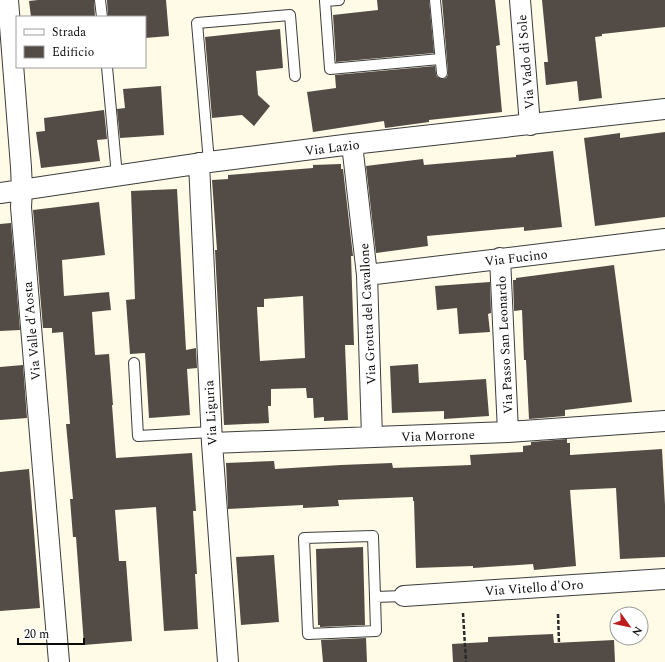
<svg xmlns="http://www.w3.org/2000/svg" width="665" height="662" viewBox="0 0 665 662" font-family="Spectral,serif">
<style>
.building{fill:#524b46;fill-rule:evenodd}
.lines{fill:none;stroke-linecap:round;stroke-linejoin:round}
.lane-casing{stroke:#3c3c3c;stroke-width:12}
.street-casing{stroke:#3c3c3c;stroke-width:22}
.path{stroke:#2b2b2b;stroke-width:2.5;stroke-dasharray:4 2;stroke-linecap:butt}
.lane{stroke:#fff;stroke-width:10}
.street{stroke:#fff;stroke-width:20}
.labels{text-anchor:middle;stroke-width:4;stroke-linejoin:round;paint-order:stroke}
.street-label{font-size:13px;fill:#090909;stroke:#fff}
</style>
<rect width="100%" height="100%" fill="#fffbe6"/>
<!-- building -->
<path class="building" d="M38,0H94L95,17H31L29,1Z
M107,0H166L169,36L145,38V17H108Z
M377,0H429L434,53L336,62L333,15L378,10Z
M442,0H495L500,45L496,46L502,112L429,120V122L385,128L384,121L313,132L307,92L336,88L335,75L435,66L436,74L437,77L442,79L446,78L448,75V72Z
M542,0H665V27L602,34V36L595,37L602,98L579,101L577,81L546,85L544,62H548Z
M280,29L283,68L256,71L258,95L270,106L254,126L242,115L212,118L205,37Z
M161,86L164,135L120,138L117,109L125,108L123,89Z
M104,110L107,139L97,140L100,161L41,168L36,132L45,131L44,118Z
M665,132V217L595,226L584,138L620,133V138Z
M553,151L562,227L524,231V227L427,236L428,246L376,253L366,166L423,159L424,165L516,157V155Z
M341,164V169H343L353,256H351L354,345H345L348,420L324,421V417L314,418L313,398H307L306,388L271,389V406H268L269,423L224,425L215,250H217L212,180L228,179V175L313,168V165ZM303,296L305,358L260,361L257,307H264V299Z
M177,189L186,350L196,348L197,368L187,369L190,415L149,418L145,353L130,354L126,300L135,299L131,191Z
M99,202L105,255L62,260L64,296L109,292L111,310L92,312L95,355L109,354L113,405H112L116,458L192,453L196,511H193L197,574H195L198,629L164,631L156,507L115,510L119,561H126L132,641L84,645L76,537H73L70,499H73L66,424H70L63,332L52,333V328H43L33,210Z
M11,223L20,330L0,331V224Z
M614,265L632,402L565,410V416L529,419L526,360H524L522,310L514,311L513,280H516V278Z
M490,282L491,313L488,314L490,332L459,334L457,308L437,310L435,286Z
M418,364L419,383L486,379L489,416L444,419V411L392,413L390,366Z
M23,365L27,418L0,420V367Z
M567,439V443H570V455L662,449L665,505V557L620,559L616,488L570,490L576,566L534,570L533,564L473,568V566L416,568L414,501H413V497L338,500L339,506L303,508V505L228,509L226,463L274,461L275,469L341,465L392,463L393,468L471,465L470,455L523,452V446L531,445V442Z
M29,469L40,608L0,611V472Z
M363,547L365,625L320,627V625H318L316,549Z
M274,555L279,622L241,625L236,557Z
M553,634L554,643L614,640L615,662H453L452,644L488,642V637Z
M366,638L367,662H323L321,640Z"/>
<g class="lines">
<defs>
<path id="lane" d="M100,0L102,17
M339,0L325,1L330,69L440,59
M435,0L442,73
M107,67L117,176
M209,162L197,23L290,15L295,76
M134,363L138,436L211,432
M375,597L376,631L308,634L304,538L373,536L375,597L404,596"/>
<path id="street" d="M8,0L21,167L22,190L21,207L59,662
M520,0L530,125
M352,144L367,275L372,437
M199,163L212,443L228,662
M0,193L209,162L352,144L665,109
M500,258L508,432
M367,275L665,239
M212,443L508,432L665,421
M404,596L665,579"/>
</defs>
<!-- lane casing -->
<use href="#lane" class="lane-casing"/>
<!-- street casing -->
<use href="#street" class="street-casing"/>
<!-- path -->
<path class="path" d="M463,613L466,662
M558,614L559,643"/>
<!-- lane -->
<use href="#lane" class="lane"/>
<!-- street -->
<use href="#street" class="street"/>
</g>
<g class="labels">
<!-- street labels -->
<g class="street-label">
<text transform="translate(525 62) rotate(-95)" y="5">Via Vado di Sole</text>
<text transform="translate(332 147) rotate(-7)" y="5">Via Lazio</text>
<text transform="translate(516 257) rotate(-7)" y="5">Via Fucino</text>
<text transform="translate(367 314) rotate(-93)" y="5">Via Grotta del Cavallone</text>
<text transform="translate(31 331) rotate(-95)" y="5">Via Valle d'Aosta</text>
<text transform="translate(504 345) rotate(-93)" y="5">Via Passo San Leonardo</text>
<text transform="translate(210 413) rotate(-93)" y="5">Via Liguria</text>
<text transform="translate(438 435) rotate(-2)" y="5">Via Morrone</text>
<text transform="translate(534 587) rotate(-4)" y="5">Via Vitello d'Oro</text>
</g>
</g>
<!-- legend -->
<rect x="16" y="16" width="130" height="52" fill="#ffffff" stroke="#9d9d9d"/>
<rect x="24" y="29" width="20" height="6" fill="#ffffff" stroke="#9d9d9d"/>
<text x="52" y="36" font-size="12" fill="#090909">Strada</text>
<rect x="24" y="46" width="20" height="12" fill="#524b46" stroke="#9d9d9d"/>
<text x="52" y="56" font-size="12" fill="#090909">Edificio</text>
<!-- north arrow -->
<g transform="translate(629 626) rotate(123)"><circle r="19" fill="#ffffff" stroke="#9d9d9d"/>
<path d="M0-3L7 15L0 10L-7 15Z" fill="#be1d1d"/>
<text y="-6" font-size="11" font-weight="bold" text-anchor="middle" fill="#090909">N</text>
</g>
<!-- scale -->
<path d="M18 638v6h66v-6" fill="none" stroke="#090909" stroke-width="2"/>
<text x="24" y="638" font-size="12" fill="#090909" stroke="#ffffff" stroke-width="3" paint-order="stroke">20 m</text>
</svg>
